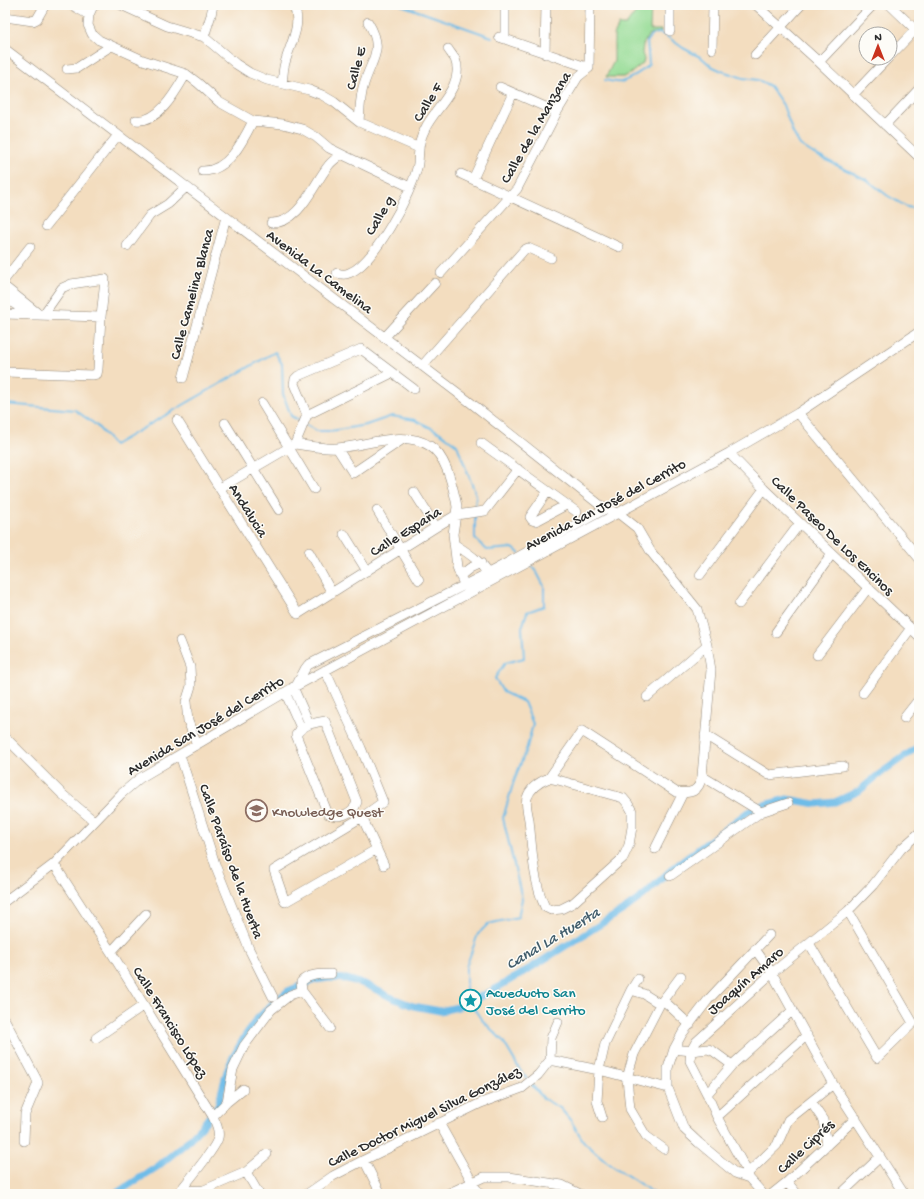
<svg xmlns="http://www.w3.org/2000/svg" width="924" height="1199" viewBox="0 0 924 1199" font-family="'Gochi Hand',sans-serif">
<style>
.green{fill:#96dc95;stroke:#608460}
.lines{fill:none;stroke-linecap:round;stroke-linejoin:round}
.stream{stroke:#6ebce8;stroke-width:2}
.canal{stroke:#6ebce8;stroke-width:7}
.minor-casing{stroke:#8f8475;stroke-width:10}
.minor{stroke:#fff;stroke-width:9}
.labels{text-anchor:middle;stroke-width:3;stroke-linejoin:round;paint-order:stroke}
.street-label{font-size:15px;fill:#2b2b2b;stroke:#fdfcf7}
.education-label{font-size:15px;fill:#785e54;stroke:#fdfcf7;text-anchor:start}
.culture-label{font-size:15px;fill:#0d838f;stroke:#fdfcf7;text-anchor:start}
.water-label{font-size:16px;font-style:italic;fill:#425e6d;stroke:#fdfcf7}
</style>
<rect width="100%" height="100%" fill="#fdfcf7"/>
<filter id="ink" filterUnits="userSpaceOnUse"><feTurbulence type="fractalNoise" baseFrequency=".025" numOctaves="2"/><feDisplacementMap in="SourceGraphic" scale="8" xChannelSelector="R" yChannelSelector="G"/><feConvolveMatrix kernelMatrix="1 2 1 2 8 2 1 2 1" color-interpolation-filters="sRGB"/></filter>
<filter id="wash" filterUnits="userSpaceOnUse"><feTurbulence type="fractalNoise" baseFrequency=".012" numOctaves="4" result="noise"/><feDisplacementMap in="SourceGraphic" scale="16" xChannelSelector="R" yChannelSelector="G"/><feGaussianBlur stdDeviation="0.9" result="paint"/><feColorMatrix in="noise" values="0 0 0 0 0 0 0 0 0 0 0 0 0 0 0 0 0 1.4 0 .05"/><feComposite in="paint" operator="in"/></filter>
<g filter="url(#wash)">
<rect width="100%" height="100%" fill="#f3ddbf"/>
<!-- green -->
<path class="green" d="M641,5H651L650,30H661V32L649,34L643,45L642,53L644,59L643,63L630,74L623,77H606L614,61V35L619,25H626Z"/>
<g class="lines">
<!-- stream -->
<path class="stream" d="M401,5L492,37
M605,80C610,81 616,83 621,82C629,80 644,70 649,64L647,41L651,35L659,33L665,35L683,48L702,58L711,66L722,71L743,78L758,80L770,86L783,105L793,133L800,145L814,154L867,180L888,196L907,207L919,209
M5,404L75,410L96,425L114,445L275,352L282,364L283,394L291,416L301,421
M306,425L317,431H331L366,425L392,416L415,420L439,432L457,445L476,495L475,509
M475,516V539L487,550L513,548L519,553
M528,1080L520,1070L503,1041L481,1019L466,996V967L478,934L488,924L518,917L522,899L503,818L513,784L527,747L533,724L524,702L503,692L495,678L505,663L524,658L522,628L527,612L544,606V586L535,569L529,564
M531,1084L544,1099L560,1108L571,1121L584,1142L607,1162L655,1194"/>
<!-- canal -->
<path class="canal" d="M115,1194L157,1167L186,1143L202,1126L218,1105L227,1071L232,1059L245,1036L256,1020L273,1003L288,991L315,980L330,978L347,979L367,985L390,997L413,1006L440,1011L458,1007L490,992L532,967L625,909L644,895L672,869L745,814L760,806L787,799L816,804L835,802L859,791L878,775L919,746"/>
</g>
</g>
<g filter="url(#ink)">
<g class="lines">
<defs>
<path id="minor" d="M72,5L89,15
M96,5L93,6L89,15L88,25L92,34L99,40L143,60L186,74L198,83L219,102L253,121L283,124L302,129L316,137L329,148L341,154L410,187
M121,5L167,26L204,37L236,64L250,73L267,80L309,90L322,95L334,102L359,122L419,148
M756,5L819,62L919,157
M890,5L919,33
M629,6V5
M5,17L33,21L37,19L45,5
M670,31V5
M204,37L211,15L213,5
M499,37L589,68
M505,39V5
M5,49L471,403L605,509L618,513L637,528L651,552L697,609L707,645L711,670L702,776C699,792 691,794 676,792L582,731L549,778
M712,49L713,5
M545,54L546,5
M755,55L801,5
M890,56L919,26
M819,62L873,5
M589,68L590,5
M67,69L77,68L111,46
M282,83C283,78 283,72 284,67C288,47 304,25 293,5
M500,87L557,112
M853,95L888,58
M136,120C159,123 176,91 186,74
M359,122C360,109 360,96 364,84C372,58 385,50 368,22
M885,125L919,89
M202,171C228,172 243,141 253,121
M461,174L619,247
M473,179L513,93
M271,223C300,224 313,184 329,165C332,161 337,158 341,154
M46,226L118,135
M127,246L150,215L168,204L186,187
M337,273C340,274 345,275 349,273C374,264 411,194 417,168C419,162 418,156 419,150C419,143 422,135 425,129C434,109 466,85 455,59C453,56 450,52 448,49
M441,273L517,189L557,112L578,77L589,68
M5,279L30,247
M5,287L40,315
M5,297L30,315
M5,314L101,317
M384,338L435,283
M422,366L524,250L528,248L551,258
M5,372L92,375L97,374L98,369L101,317L105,279L71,284L62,288L43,315
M183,378L226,217
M262,403L314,489
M798,413L919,558
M307,415L294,384L295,379L298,376L361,349L414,389
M307,415L392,373
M177,420L298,614L436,527L456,515L485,511L518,469
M225,423L279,510
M481,443L577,512
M295,444C309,446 323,449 337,448C366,446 404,429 430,446C446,456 452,484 456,501L457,507L453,534L457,567L462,580L469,589
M337,448L353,473L403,439
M729,453L764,489L919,636
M220,488L295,444L307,415
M548,491L532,514L530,517L532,520L535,521L538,520L566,505
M414,492L436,527
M377,510L419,580
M344,534L367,571
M454,544C468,553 484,562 489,579
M309,552L332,593
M700,575L764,489
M460,576L470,568L481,563
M739,604L800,523
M776,632L832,554
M180,641L190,667L191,686L186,702L188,721L197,745
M817,655L868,588
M325,670L361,748L383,802L362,817L274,870L285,902L377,849
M296,686L305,669L308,665L498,568L605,509
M293,687L309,723
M285,692L301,728
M863,693L911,628
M647,697L707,645
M904,718L919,699
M325,721L357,802C353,814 339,819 328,814L296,735C304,724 312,723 325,721Z
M705,735L769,775L843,766
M5,737L62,794L94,821
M180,755L216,867L249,949L273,997
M702,776L761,812
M549,778L558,780L623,798L628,804L632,811V827L629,845L623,858L573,903L561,909L551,910L545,907C533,882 532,847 529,820C528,813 525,804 527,798C530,788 539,782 549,778Z
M362,817L384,865
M655,849L683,793
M54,864L111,952L212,1115C215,1121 220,1130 218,1138C216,1148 188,1181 180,1191L176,1194
M670,876L761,812L788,803
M5,901L54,864L121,794L140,778L296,686L618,513L729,453L798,413L919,332
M809,943L877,1058L913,1023L848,911
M755,949L772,973L833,1084L904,1194
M111,952L146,914
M631,990L644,994L660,1004
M663,1000L690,1025
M5,1020L36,1078L38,1083L25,1114L24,1141
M330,1028L302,991L301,982C308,974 321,974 331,974
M96,1038L144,1005
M674,1049L691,1051L708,1049L713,1051L732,1065
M550,1060L599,1070L668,1088
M550,1060L551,1038L558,1022
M707,1094L732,1065L793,1010
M227,1102L243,1089
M811,1102L823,1120L827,1145
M213,1116L227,1102L233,1069L244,1046L271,1010L290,995L302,991
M602,1117L597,1101L599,1070L605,1044L631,990L638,979
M717,1117L807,1035
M439,1123L479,1194
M664,1149L646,1136L630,1109L627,1078L634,1054L660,1004L681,976
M364,1160L381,1194
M246,1172L259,1194
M748,1173L777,1145L788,1120L833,1084
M749,1178L748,1173L717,1117L707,1094L690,1061L691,1051L696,1042L772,973L848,911L873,885L901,849L919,833
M787,1182L797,1194
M180,1191L204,1190L246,1172L267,1154
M307,1194L333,1176L364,1160L481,1103L522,1088L538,1075L550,1060
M447,1194L484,1177H509L562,1185L580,1194
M763,1194L749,1178L735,1173L699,1143L684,1129L668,1088V1068L674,1049L682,1034L708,1000L769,935
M772,1194L787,1182L856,1118
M841,1194L880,1157"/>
</defs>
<!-- minor casing -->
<use href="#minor" class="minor-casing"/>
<!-- minor -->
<use href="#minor" class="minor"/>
</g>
</g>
<!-- icons -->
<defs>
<symbol id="school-ring" viewBox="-11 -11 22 22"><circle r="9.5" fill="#fdfcf7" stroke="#8d6e63" stroke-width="1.5"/><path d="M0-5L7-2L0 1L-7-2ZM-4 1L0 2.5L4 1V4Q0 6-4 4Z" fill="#8d6e63"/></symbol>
<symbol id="sight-ring" viewBox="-11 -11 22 22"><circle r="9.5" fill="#fdfcf7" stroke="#0f9aa8" stroke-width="1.5"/><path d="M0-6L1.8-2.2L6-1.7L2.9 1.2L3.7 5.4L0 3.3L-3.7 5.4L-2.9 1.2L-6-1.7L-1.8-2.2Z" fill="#0f9aa8"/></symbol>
</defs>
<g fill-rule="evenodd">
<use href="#school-ring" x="244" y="798" width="25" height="25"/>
<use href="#sight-ring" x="458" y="988" width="25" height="25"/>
</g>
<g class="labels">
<!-- street labels -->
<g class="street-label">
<text transform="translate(355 68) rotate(-75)" y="5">Calle E</text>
<text transform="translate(427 102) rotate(-58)" y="5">Calle F</text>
<text transform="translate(535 127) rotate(-60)" y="5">Calle de la Manzana</text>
<text transform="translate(379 215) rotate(-60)" y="5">Calle g</text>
<text transform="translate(320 271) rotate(37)" y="5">Avenida La Camelina</text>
<text transform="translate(191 294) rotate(-75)" y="5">Calle Camelina Blanca</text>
<text transform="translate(605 504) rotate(-28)" y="5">Avenida San José del Cerrito</text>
<text transform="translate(249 510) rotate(58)" y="5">Andalucia</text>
<text transform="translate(405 531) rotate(-32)" y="5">Calle España</text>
<text transform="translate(833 535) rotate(44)" y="5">Calle Paseo De Los Encinos</text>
<text transform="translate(205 725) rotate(-31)" y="5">Avenida San José del Cerrito</text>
<text transform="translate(232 861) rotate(70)" y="5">Calle Paraíso de la Huerta</text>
<text transform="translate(745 980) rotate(-41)" y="5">Joaquín Amaro</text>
<text transform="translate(171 1022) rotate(58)" y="5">Calle Francisco López</text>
<text transform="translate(424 1116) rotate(-26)" y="5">Calle Doctor Miguel Silva González</text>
<text transform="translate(805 1146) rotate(-43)" y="5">Calle Ciprés</text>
</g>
<!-- education labels -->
<g class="education-label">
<text x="272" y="816">Knowledge Quest</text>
</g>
<!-- culture labels -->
<g class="culture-label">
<text x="486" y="997">Acueducto San<tspan x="486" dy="17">José del Cerrito</tspan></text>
</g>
<!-- water labels -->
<g class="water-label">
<text transform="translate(552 937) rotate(-31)" y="6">Canal La Huerta</text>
</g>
</g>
<!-- margin -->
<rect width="924" height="1199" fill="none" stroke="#fdfcf7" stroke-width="20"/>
<!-- north arrow -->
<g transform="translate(878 46)"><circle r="19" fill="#fdfcf7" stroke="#a9a8a5"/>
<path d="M0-3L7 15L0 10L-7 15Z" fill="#c8321e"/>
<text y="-6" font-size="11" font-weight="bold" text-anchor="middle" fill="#2b2b2b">N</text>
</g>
</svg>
